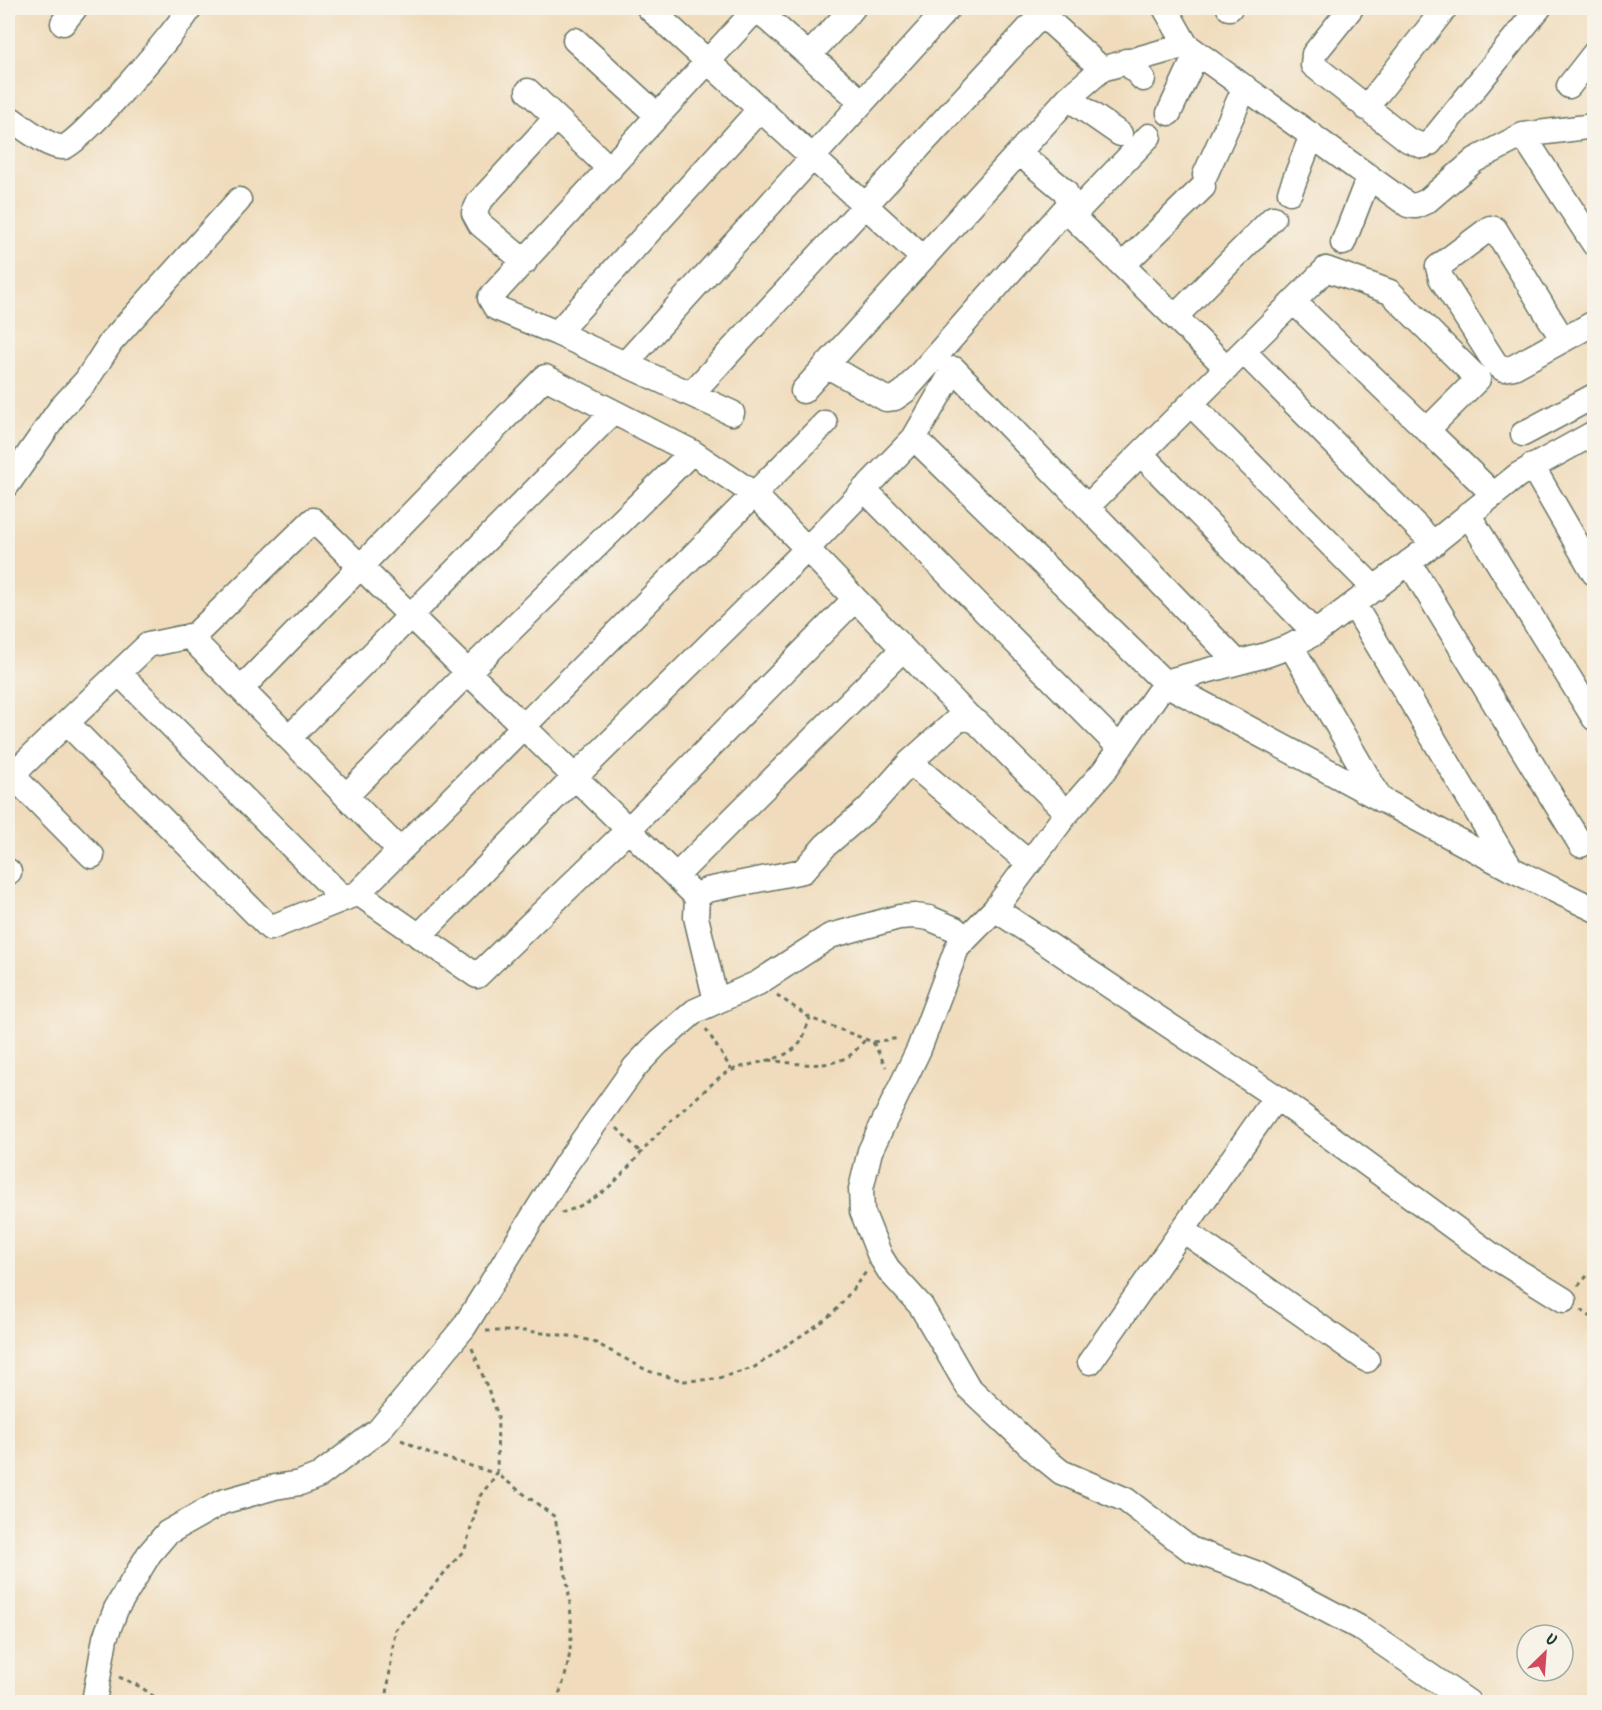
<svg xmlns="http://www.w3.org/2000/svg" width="1602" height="1710" viewBox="0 0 1602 1710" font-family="Kalam,sans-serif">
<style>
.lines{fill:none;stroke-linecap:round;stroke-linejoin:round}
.minor-casing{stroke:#687564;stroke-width:27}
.path{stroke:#687564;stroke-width:3;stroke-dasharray:4.5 4.5;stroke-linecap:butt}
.minor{stroke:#fff;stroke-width:24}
</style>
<rect width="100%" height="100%" fill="#f7f3e8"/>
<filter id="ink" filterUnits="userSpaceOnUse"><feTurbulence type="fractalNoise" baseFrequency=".0167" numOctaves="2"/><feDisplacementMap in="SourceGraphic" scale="12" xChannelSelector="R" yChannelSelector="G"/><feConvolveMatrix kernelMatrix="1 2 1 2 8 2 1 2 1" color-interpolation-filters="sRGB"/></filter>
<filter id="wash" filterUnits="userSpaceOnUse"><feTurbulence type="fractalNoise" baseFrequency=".008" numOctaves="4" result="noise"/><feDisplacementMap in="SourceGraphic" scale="24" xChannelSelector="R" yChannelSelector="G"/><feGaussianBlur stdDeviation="1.35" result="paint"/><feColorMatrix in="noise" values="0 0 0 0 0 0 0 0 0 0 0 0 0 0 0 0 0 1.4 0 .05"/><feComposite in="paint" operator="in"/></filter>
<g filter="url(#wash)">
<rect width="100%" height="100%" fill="#f0dcbc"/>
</g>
<g filter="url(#ink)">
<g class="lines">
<defs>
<path id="minor" d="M649,8L923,258
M1035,8L1102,69
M1165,8L1186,45
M1229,8H1230
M1351,8L1314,54L1313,65L1408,140L1423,146L1430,143L1539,8
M756,9L862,102
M63,23L75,8
M575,40L658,116
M809,55L853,8
M1126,61L1143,79
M1569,86L1594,54
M528,91L610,169
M1068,98L1120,134
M1366,108L1445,8
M1169,113L1197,53
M8,117C20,125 50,149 64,147C81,143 179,28 190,8
M1523,135L1594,244
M1149,136L1079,209L1076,220L1227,368
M1205,175L1245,87
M1290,192L1312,135
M1343,243L1369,176
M525,262L480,224L474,213L479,202L556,118
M1123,265L1203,187
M1294,302L1427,430
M1175,317L1273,218
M557,333L760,109
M1563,340L1495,229L1490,228L1438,267L1441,278L1495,363L1503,369L1514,367L1594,323
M1244,352L1434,544
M625,364L948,8
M826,365L886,399L895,398L905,391L1066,208L1069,202L1065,191L1019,153
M803,391L1068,98L1102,69L1186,45L1408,205L1416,206L1427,201L1475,160L1523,135L1594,126
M691,394L1042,14
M1191,404L1375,589
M732,413L557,333L496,308L490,298L757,8
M1523,434L1594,396
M914,438L1166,684L1511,869L1594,909
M1141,454L1315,633
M1532,466L1594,573
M8,484L60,409L86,381L111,342L239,200
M864,489L1120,748
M1087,507L1326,269L1390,292L1478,379L1427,430L1493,494
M1468,514L1594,718
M1409,562L1581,845
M1354,605L1511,869
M189,636L400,851
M1291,646L1381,800
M119,673L344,899
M241,689L545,377L692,452L754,494L969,717
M67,723L270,928L358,893L825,423
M289,738L613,412
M910,762L1029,863
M12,775L92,856
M8,776L12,775L148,645L195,635L313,520L697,897
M346,796L468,672L692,452
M8,871L9,872
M676,876L903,649
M358,893L477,976L628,830L855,599
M995,909L1276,1097L1490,1254L1564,1300
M419,936L575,777L807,549L914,438L954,369L1237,662
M716,1001L696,917L697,897L707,890L803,871L826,845L868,809L910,762L956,721L969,717L978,723L1067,813
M1183,1230L1367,1360
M1090,1362L1276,1097
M94,1702L105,1638L116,1609L149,1554L167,1533L222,1502L275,1487L300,1483L320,1475L379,1430L464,1327L566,1164L635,1067L658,1043L695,1011L758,983L830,936L899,917L915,916L929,918L955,929L964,940
M1468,1702L1362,1629L1258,1574L1190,1549L1126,1500L1061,1472L1040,1455L968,1387L921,1306L890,1272L880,1256L862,1211L861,1189L870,1151L919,1049L957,948L995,909L1067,813L1104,771L1157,694L1172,680L1266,655L1291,646L1315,633L1420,554L1518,475L1594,433"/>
</defs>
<!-- minor casing -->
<use href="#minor" class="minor-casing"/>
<!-- path -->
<path class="path" d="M777,995L810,1018L844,1031L873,1042L900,1038
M706,1029L731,1069
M873,1042L886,1067
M769,1060C793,1063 826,1070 849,1056C855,1052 861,1044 866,1039
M617,1128L642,1154
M561,1213C612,1198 628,1164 663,1129C681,1111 701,1094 721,1076C743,1060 787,1065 802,1040C805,1033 807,1025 810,1018
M1578,1286L1594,1268
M1581,1310L1594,1319
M486,1331H526L577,1337L594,1342L648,1371L684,1381L716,1379L753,1368L826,1319L838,1308L866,1272
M472,1348L498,1415L497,1474L555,1517C567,1584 584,1637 556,1702
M119,1677L141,1687L161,1702
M386,1702L395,1630L465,1549L480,1496L497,1474L432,1454L399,1439"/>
<!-- minor -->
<use href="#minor" class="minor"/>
</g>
</g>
<!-- margin -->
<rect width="1602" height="1710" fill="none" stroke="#f7f3e8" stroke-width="30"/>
<!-- north arrow -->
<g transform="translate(1545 1653) rotate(25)"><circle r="28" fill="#f7f3e8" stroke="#a1aaa0" stroke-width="1.5"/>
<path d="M0-4.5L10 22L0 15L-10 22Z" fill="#d1495b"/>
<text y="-9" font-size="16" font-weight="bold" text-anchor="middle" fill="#1f3d34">U</text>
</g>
</svg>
